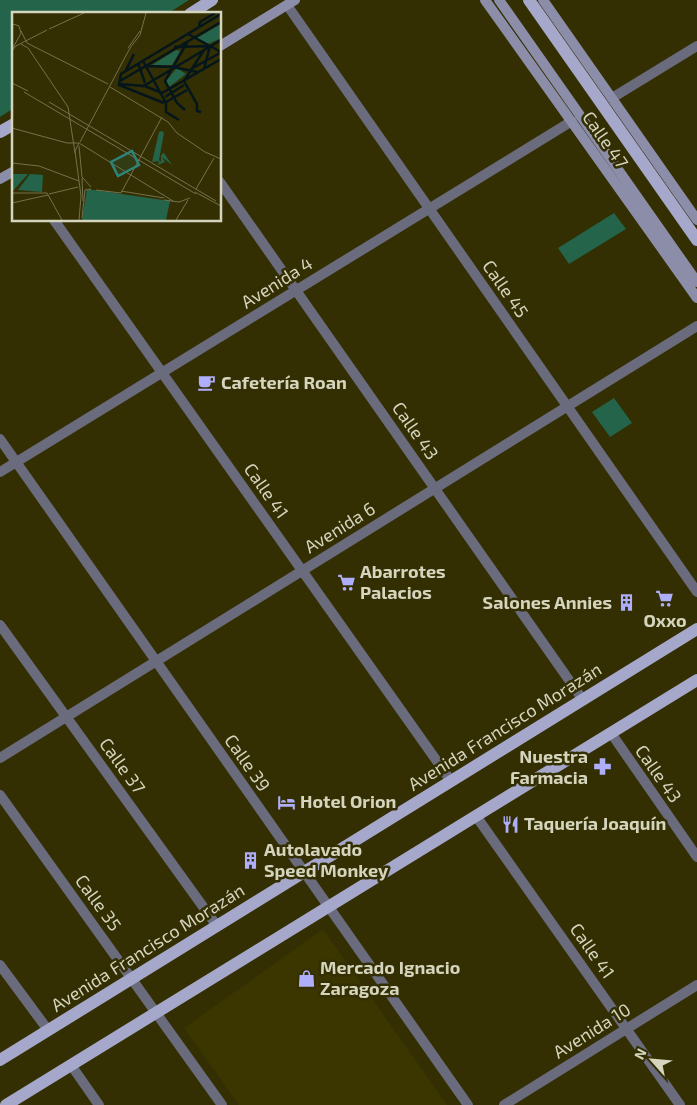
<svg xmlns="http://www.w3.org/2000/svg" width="697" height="1105" viewBox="0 0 697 1105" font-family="'Exo 2',sans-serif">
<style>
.built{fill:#3b3500}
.green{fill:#23644a}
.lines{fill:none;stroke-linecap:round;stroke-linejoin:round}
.minor{stroke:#6a6b7d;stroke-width:10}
.secondary{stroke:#8c8da9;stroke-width:10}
.primary{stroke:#a6a8cb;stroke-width:12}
.labels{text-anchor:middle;stroke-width:5;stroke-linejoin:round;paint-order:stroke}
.street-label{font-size:18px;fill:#d5d4bd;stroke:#332f03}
.poi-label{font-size:18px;font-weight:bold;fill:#d5d4bd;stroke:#332f03;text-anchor:start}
.inset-river{fill:none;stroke:#04151b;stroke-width:2.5}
.inset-road{fill:none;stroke:#74714d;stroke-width:1}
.view{fill:#2d847a;fill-opacity:0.15;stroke:#2d847a;stroke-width:2.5}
.inset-edge{fill:none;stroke:#d5d4bd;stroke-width:2.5}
</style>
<rect width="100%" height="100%" fill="#332f03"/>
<!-- built -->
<path class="built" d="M323,929L447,1105H239L184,1028Z"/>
<!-- green -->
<path class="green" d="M0,0H189L167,14H14V108L0,117Z
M614,213L626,229L569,264L558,248Z
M614,398L632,423L610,437L592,412Z"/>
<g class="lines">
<!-- minor -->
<path class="minor" d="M287,5L697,592
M612,98L697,46
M220,182L583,700
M54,220L451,781
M0,439L468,1105
M0,472L572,121
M0,625L217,926
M611,733L697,857
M0,758L697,326
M0,795L222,1105
M476,816L680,1105
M0,965L48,1030
M71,1065L99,1105
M504,1105L697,985"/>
<!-- secondary -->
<path class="secondary" d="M485,0L697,298
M499,0L697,282
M543,0L697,220
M220,46L295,0
M0,179L14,171"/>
<!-- primary -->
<path class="primary" d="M529,0L697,240
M190,14L212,0
M0,132L14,124
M0,1060L697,629
M6,1105L697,680"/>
</g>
<!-- icons -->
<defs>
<symbol id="cafe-bare" viewBox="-9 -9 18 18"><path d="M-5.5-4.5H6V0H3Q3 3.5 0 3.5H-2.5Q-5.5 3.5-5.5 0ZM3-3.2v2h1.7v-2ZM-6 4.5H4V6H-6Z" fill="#aeaefa" stroke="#332f03" stroke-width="2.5" paint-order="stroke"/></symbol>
<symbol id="supermarket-bare" viewBox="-9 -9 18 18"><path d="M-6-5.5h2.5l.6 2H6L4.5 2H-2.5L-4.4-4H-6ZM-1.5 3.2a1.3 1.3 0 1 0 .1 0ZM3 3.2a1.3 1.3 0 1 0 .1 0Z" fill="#aeaefa" stroke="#332f03" stroke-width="2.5" paint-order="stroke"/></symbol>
<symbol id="building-bare" viewBox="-9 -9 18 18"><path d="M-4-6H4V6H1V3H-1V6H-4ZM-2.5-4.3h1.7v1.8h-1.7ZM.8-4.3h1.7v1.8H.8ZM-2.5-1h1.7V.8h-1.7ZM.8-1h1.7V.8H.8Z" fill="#aeaefa" stroke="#332f03" stroke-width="2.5" paint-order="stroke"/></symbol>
<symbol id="pharmacy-bare" viewBox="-9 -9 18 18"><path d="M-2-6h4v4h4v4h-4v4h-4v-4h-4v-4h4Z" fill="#aeaefa" stroke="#332f03" stroke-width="2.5" paint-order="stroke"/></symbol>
<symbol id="hotel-bare" viewBox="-9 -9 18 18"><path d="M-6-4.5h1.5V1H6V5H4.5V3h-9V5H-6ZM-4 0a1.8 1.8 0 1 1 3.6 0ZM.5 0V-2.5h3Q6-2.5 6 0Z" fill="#aeaefa" stroke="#332f03" stroke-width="2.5" paint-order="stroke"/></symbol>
<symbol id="restaurant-bare" viewBox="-9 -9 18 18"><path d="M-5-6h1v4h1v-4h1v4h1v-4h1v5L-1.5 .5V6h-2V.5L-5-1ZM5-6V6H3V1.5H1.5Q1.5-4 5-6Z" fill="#aeaefa" stroke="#332f03" stroke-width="2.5" paint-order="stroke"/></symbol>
<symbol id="shop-bare" viewBox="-9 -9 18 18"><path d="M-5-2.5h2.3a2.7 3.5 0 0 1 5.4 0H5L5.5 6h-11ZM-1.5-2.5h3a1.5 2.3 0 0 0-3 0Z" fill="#aeaefa" stroke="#332f03" stroke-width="2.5" paint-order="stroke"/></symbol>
</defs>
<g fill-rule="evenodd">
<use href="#cafe-bare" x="194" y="370" width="25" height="25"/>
<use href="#supermarket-bare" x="334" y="570" width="25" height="25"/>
<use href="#supermarket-bare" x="652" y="586" width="25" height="25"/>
<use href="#building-bare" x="614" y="590" width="25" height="25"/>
<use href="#pharmacy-bare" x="590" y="754" width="25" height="25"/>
<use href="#hotel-bare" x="274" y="790" width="25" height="25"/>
<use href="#restaurant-bare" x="498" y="812" width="25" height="25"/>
<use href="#building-bare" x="238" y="848" width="25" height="25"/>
<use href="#shop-bare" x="294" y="966" width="25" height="25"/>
</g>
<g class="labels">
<!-- street labels -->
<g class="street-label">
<text transform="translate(605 140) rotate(55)" y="6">Calle 47</text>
<text transform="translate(277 283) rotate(-32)" y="6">Avenida 4</text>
<text transform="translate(505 289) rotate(55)" y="6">Calle 45</text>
<text transform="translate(415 431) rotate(55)" y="6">Calle 43</text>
<text transform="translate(266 491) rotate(55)" y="6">Calle 41</text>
<text transform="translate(340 528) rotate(-32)" y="6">Avenida 6</text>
<text transform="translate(505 727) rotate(-32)" y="6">Avenida Francisco Morazán</text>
<text transform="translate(247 763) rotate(55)" y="6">Calle 39</text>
<text transform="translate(122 766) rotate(54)" y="6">Calle 37</text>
<text transform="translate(658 774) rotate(55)" y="6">Calle 43</text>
<text transform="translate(98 903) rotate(54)" y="6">Calle 35</text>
<text transform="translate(148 948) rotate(-32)" y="6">Avenida Francisco Morazán</text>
<text transform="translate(592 951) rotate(55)" y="6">Calle 41</text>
<text transform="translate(592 1031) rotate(-32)" y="6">Avenida 10</text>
</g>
<!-- poi labels -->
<g class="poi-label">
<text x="221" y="389">Cafetería Roan</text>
<text x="360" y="578">Abarrotes<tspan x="360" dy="21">Palacios</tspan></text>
<text x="612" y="609" text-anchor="end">Salones Annies</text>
<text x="665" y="627" text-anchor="middle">Oxxo</text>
<text x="588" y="763" text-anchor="end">Nuestra<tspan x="588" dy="21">Farmacia</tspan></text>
<text x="300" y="808">Hotel Orion</text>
<text x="524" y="830">Taquería Joaquín</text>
<text x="264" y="856">Autolavado<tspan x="264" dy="21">Speed Monkey</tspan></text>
<text x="320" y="974">Mercado Ignacio<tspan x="320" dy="21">Zaragoza</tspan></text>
</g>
</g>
<!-- overview -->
<g transform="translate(12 12)">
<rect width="209" height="209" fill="#332f03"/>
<path d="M209,12V26L205,28L196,32L185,26ZM164,38L168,39L160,53H140ZM165,56L174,62L157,75L154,69ZM150,119L152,121L147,148L149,150V143L151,142L150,141H152L160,153L150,145L153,150L146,153L147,149L140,150L147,120ZM0,162H16L0,180ZM18,162L31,163L30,180L6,178ZM75,177L158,189L154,208H70Z" fill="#23644a"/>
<path class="inset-river" d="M187,14L188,10L203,1M176,22L209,40M162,35L199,34M131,49L154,91V100L167,108M126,51L133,71M134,54L161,55L185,60M179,57L208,41M192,57L198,34M114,58L122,42M108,69L209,10M106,72L133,74L150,81L209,47M130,75L209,28M153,85L172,73M154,90L175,78M152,91L107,73L109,62L209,2M173,98L165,91L153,69L176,29M189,100L185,99V92L172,69L192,38"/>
<path class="inset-road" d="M1,12L7,14L9,21L1,36M37,17L72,1M9,19L15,31L96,72M9,32L16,36L56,95L63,141M116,36L128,19M0,39L4,34L35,18M0,71L16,79M98,75L156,110L165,121L193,140L209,147M12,80L184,182M37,90L204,189M0,116L55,131H67L161,189M68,130L118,36L128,23L134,1M67,134L70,165L79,175M0,151L27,154L67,169M70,166L71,189M184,177L202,146M84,178L109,181L150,105M109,179L152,186M183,180L209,194M0,181H35L50,208M37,182L66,175M152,188L167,190L178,186M0,191L36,183M70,206L73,178L79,177M67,208L69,184L63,139L67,131M164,208L176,188"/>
<path class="view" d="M120,139L127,153L106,164L99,150Z"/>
<rect width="209" height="209" class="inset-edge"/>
</g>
<!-- north arrow -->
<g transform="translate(652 1060) rotate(297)" stroke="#332f03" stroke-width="4" paint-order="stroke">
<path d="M0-4L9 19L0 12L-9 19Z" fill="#d5d4bd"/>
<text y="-8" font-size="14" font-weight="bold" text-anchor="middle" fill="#d5d4bd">N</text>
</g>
</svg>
